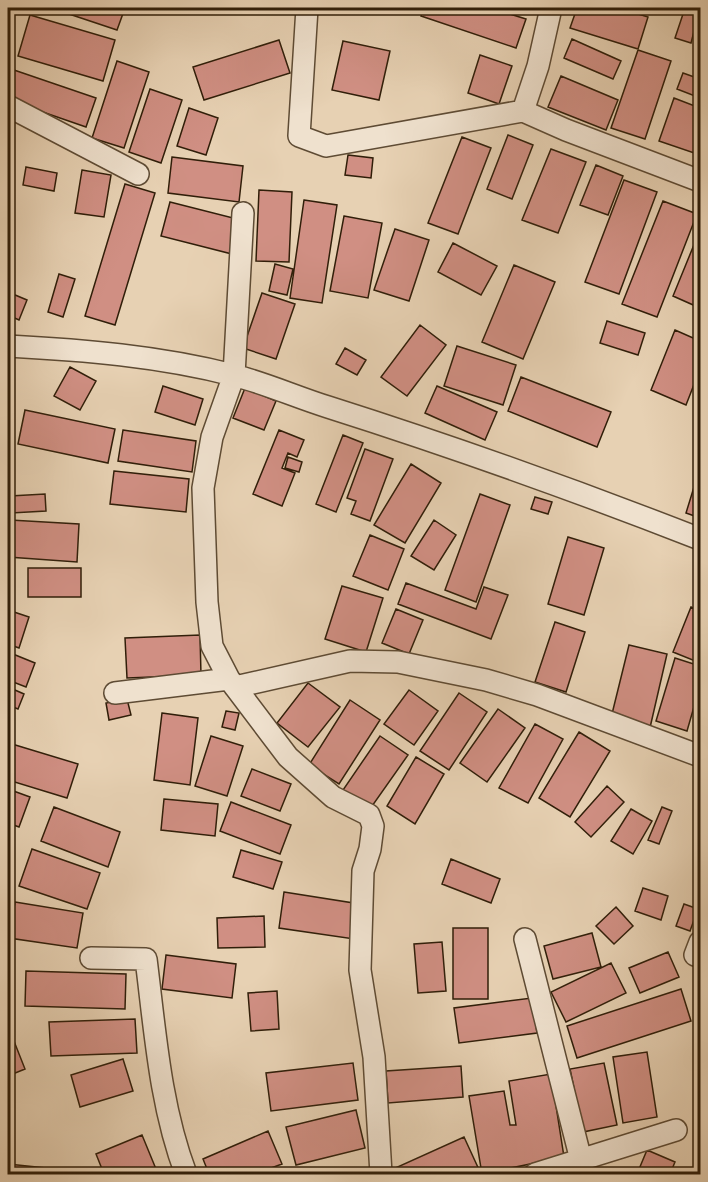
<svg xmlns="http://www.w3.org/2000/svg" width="708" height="1182" viewBox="0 0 708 1182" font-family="Alegreya,serif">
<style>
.building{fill:#d08f83;stroke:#301e09;stroke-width:1.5}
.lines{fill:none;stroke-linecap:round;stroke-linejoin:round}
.street-casing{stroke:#5e4b34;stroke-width:24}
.street{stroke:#efe1ce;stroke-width:21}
</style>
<rect width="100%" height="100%" fill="#e7d1b3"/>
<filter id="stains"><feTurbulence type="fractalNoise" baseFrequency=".00333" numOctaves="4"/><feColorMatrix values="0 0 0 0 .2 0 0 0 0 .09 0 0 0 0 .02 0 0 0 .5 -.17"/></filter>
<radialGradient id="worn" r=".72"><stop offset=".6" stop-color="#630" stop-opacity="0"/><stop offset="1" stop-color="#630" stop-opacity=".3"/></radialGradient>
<!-- building -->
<path class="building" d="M51,8H125L117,30Z
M424,8H491L526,19L516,48L421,16Z
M577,8H619L648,17L638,49L570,28Z
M631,8H653L651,14Z
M685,8H700L691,43L675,38Z
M30,15L115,40L103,81L18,56Z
M572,39L621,61L613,79L564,58Z
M279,40L290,73L204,100L193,67Z
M343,41L390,51L379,100L332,90Z
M638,50L671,61L645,139L611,128Z
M480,55L512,66L499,104L468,93Z
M117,61L149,72L124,148L92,138Z
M14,70L96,98L86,127L8,100V87Z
M683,73L700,79V98L677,89Z
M561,76L618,100L606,130L548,107Z
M150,89L182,100L161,163L129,152Z
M674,98L700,108V155L659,141Z
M189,108L218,118L206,155L177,146Z
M508,135L533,145L512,199L487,189Z
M462,137L491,148L458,234L428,223Z
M551,149L586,162L558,233L522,220Z
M348,155L373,158L371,178L345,175Z
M172,157L243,166L239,202L168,193Z
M596,165L623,176L608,215L580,205Z
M26,167L57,173L54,191L23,185Z
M82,170L111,175L104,217L75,213Z
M624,180L657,192L619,294L585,282Z
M125,184L155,193L115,325L85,316Z
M259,190L292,192L289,262L256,261Z
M304,200L337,205L322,303L290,298Z
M663,201L697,214L657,317L622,304Z
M170,202L241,220L232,254L161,236Z
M344,216L382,223L368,298L330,291Z
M395,229L429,240L409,301L374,290Z
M700,230V308L673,296Z
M453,243L497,266L481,295L438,272Z
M275,264L293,269L287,295L269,291Z
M514,265L555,282L523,359L482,342Z
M59,274L75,279L63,317L48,312Z
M8,292L27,300L19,320L8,315Z
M262,293L295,304L276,359L243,348Z
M607,321L645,333L638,355L600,343Z
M420,325L446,345L407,396L381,377Z
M675,330L700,341V369L686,405L651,390Z
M457,346L516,365L503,405L444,386Z
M345,348L366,360L357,375L336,364Z
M70,367L96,381L80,410L54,396Z
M521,377L611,412L597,447L508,411Z
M163,386L203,399L195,425L155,412Z
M437,386L497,412L485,440L425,413Z
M245,388L276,401L264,430L233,418Z
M25,410L115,429L108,463L18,444Z
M123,430L196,441L192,472L118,461Z
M279,430L304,440L297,457L288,453L282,468L295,473L282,506L253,494Z
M343,435L363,443L336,512L316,504Z
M700,442V461L694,458Z
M365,449L393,459L370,521L351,514L356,501L347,498Z
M288,457L302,462L299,472L285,468Z
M411,464L441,483L405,543L374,525Z
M114,471L189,479L186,512L110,504Z
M694,487L700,489V518L686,513Z
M45,494L46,511L11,513L10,496Z
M480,494L510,505L476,602L445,590Z
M535,497L552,502L548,514L531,509Z
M10,520L79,524L77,562L8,557Z
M434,520L456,535L434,570L411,556Z
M370,535L404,549L388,590L353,576Z
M568,537L604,548L584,615L548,604Z
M28,568H81V597H28Z
M406,583L476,609L484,587L508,595L491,639L398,604Z
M342,586L383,598L366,652L325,639Z
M691,607L700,611V663L673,652Z
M396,609L423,620L409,654L382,643Z
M8,610L29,617L19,648L8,644Z
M555,622L585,632L566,692L535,682Z
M200,635L201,675L127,678L125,638Z
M629,645L667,654L649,732L610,722Z
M8,652L35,663L26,687L8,680Z
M675,658L700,666V686L687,731L656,721Z
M308,683L340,707L308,747L277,723Z
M8,687L24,694L18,709L8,705Z
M409,690L438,711L414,745L384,724Z
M459,693L487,712L449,770L420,751Z
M127,699L131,715L109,720L106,703Z
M350,700L380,720L339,784L309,765Z
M498,709L525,728L487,782L460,763Z
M226,711L239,713L235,730L222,727Z
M162,713L198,718L190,785L154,780Z
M535,724L563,739L528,803L499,788Z
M579,732L610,751L570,817L539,798Z
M211,736L243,746L227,796L195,786Z
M380,736L408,755L370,809L343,790Z
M12,744L78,764L67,798L8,780V746L11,747Z
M416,757L444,774L415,824L387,806Z
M252,769L291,784L280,811L241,796Z
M607,786L624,802L591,837L575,822Z
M8,789L30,797L19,827L8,823Z
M164,799L218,804L215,836L161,830Z
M231,802L291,825L280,854L220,831Z
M54,807L120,832L108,867L41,841Z
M662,807L672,811L659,844L648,840Z
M631,809L652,821L633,854L611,841Z
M32,849L100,873L87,909L19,886Z
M241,850L282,862L273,889L233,877Z
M451,859L500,879L491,903L442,884Z
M643,888L668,896L661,920L635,911Z
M284,892L366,905L361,940L279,928Z
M15,902L83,913L77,948L9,938Z
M684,904L698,909L690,931L676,926Z
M616,907L633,926L614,944L596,926Z
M264,916L265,947L218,948L217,918Z
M453,928H488V999H453Z
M592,933L601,967L553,979L544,946Z
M442,942L446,991L418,993L414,944Z
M668,952L679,977L640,993L629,968Z
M166,955L236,964L232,998L162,989Z
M611,963L626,993L566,1022L551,992Z
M26,971L126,974L125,1009L25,1006Z
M681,989L691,1021L577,1058L567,1026Z
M277,991L279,1029L251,1031L248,993Z
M532,998L537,1033L459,1043L454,1008Z
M135,1019L137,1053L51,1056L49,1022Z
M8,1026L25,1069L8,1076Z
M647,1052L657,1117L623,1123L613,1057Z
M123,1059L133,1091L80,1107L71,1075Z
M353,1063L358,1100L271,1111L266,1073Z
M604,1063L617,1125L583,1132L570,1069Z
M461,1066L463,1097L388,1103L386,1071Z
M551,1074L564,1157L482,1174L469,1096L504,1091L510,1125H516L509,1081Z
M356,1110L365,1148L296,1165L286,1127Z
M268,1131L282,1164L263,1171L264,1174H209L203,1159Z
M142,1135L156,1169L142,1174H104L96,1154Z
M464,1137L481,1174H396L393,1169Z
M647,1150L675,1162L670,1174H637Z
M8,1164L55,1169L54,1174H8Z"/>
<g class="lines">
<defs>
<path id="street" d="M307,8L299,136L326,146L523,111L566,130L700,181
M8,106L138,174
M523,111L538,66L551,8
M243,213L234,375L212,437L203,488L207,602L212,646L229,679L288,757L333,797L369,815L373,826L370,849L363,871L360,970L374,1057L381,1174
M8,346C83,350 159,356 233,375C265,383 296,397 328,407C454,447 577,491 700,539
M235,687L350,661L398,662L486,680L537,695L700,756
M115,693L229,679
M525,939L581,1160
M695,955L700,942
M91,958L146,959C155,1030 160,1106 186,1174
M535,1174L676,1130"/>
</defs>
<!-- street casing -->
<use href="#street" class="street-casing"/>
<!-- street -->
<use href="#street" class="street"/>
</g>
<!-- margin -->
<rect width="708" height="1182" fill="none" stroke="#e7d1b3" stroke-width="30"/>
<rect x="9" y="9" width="690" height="1164" fill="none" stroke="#301e09" stroke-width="3"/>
<rect x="15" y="15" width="678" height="1152" fill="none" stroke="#301e09" stroke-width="1.5"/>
<rect width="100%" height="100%" filter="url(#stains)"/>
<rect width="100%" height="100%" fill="url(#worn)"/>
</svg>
